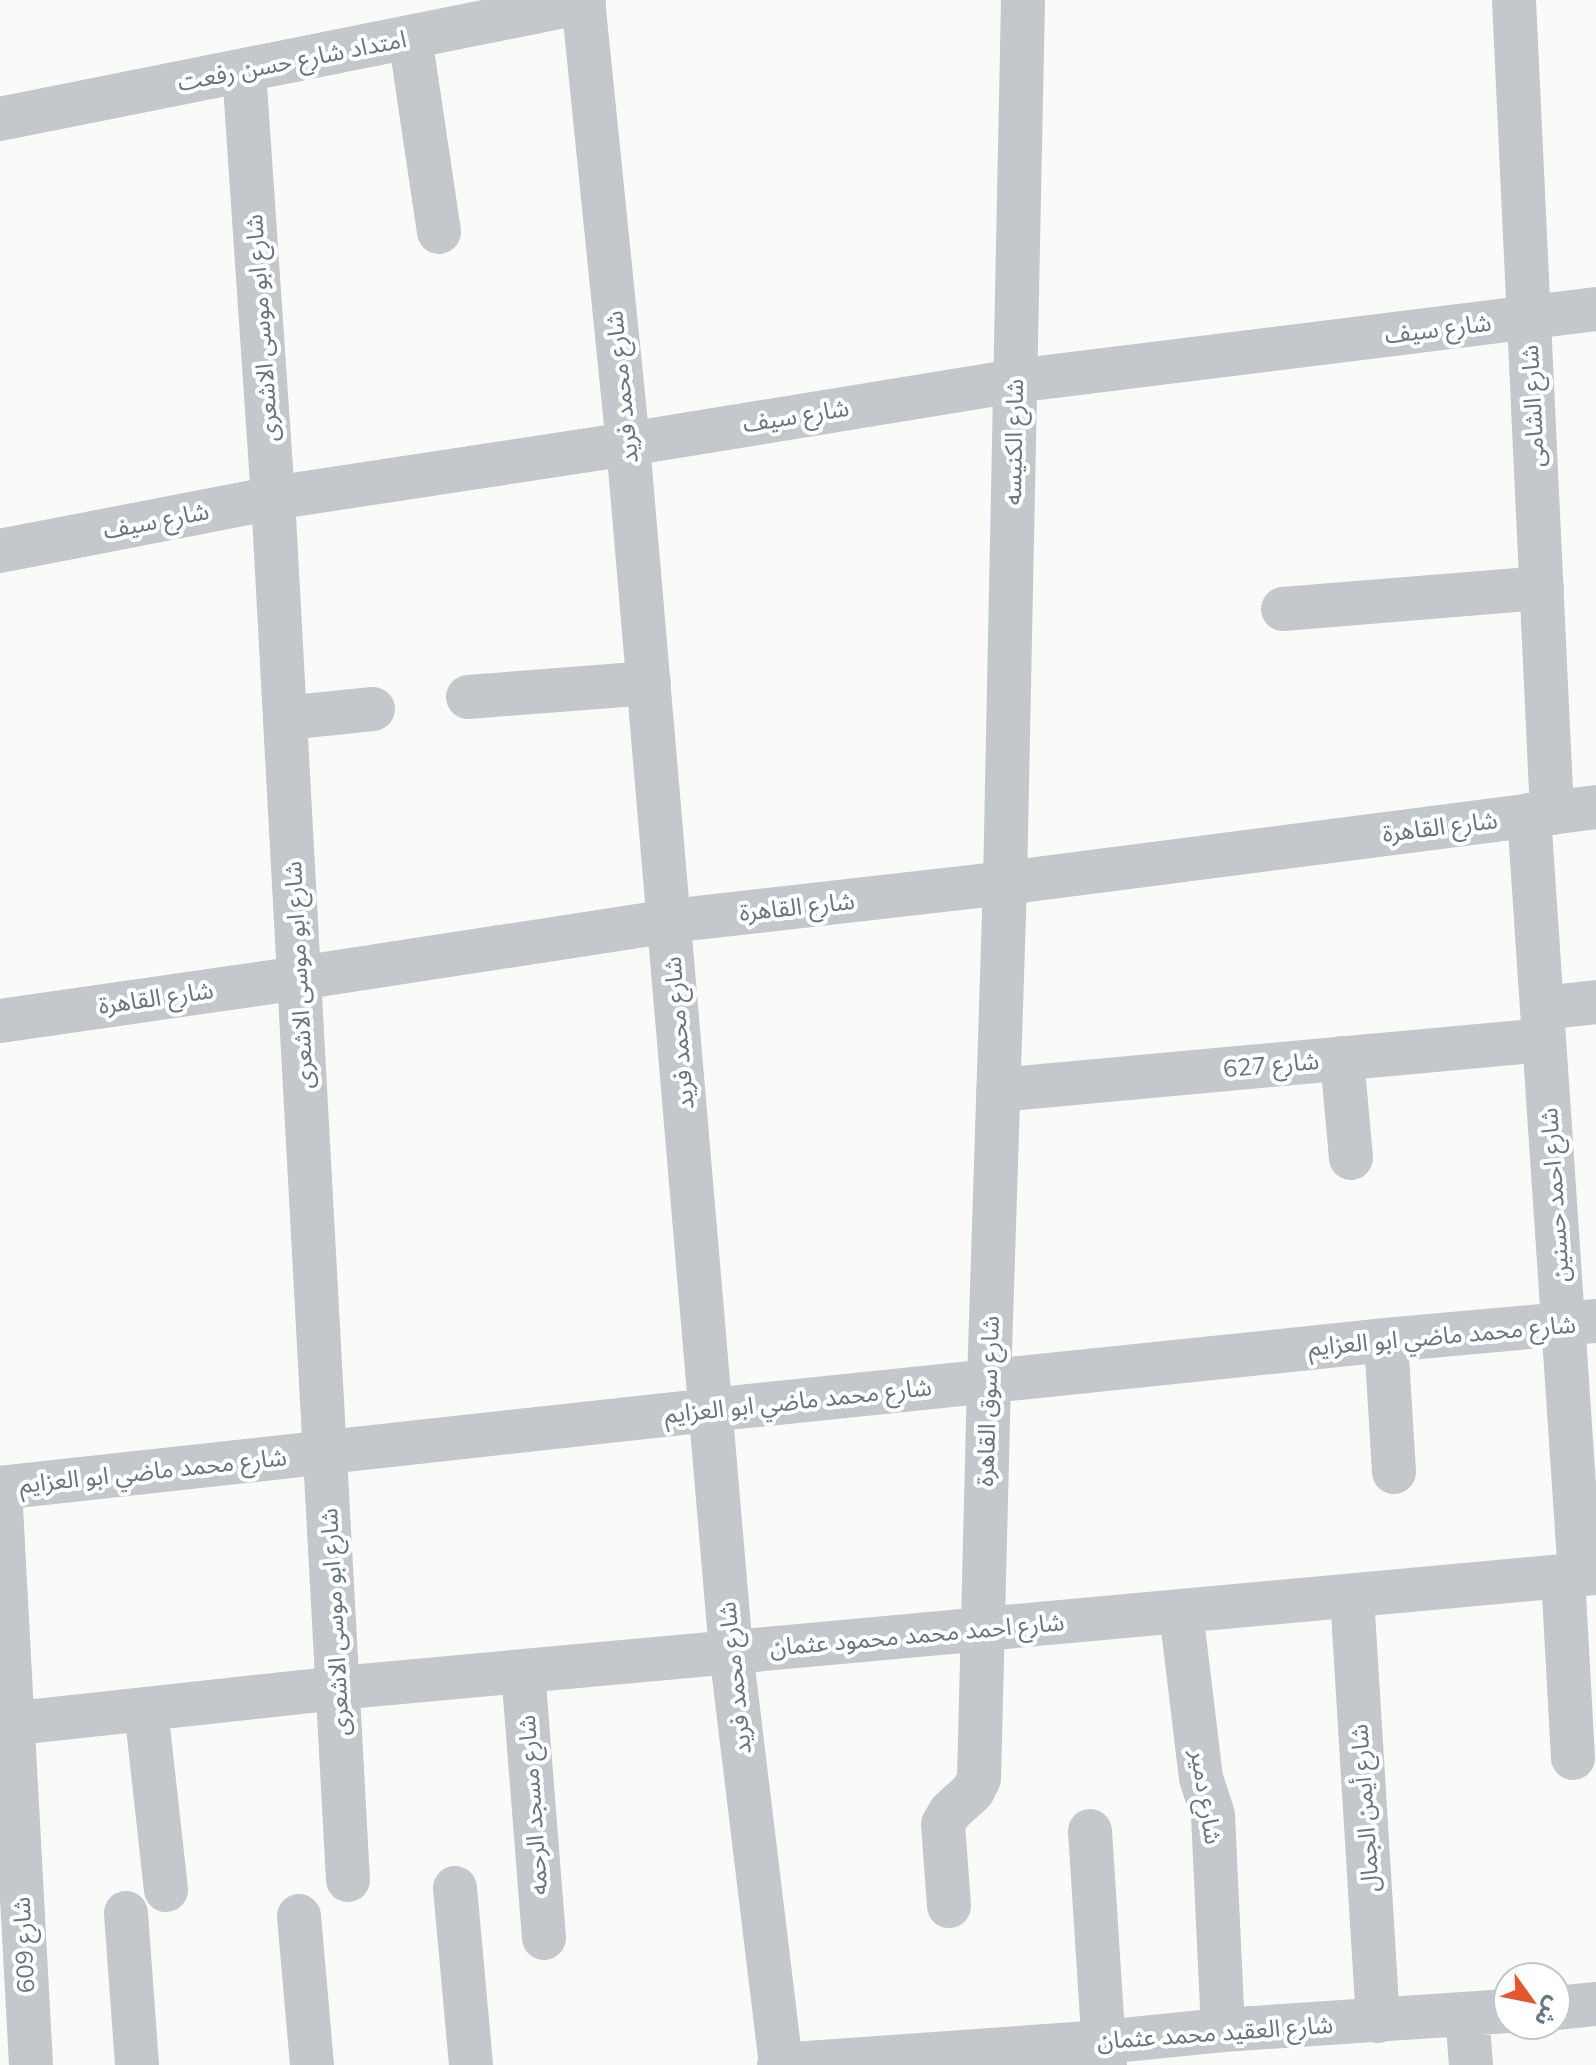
<svg xmlns="http://www.w3.org/2000/svg" width="1596" height="2065" viewBox="0 0 1596 2065" font-family="Mulish,'Noto Sans Arabic',sans-serif">
<style>
.lines{fill:none;stroke-linecap:round;stroke-linejoin:round}
.minor{stroke:#c3c8cc;stroke-width:44}
.tertiary{stroke:#c3c8cc;stroke-width:44}
.labels{text-anchor:middle;stroke-width:8;stroke-linejoin:round;paint-order:stroke}
.street-label{font-size:24px;fill:#657683;stroke:#fff}
</style>
<rect width="100%" height="100%" fill="#fafaf8"/>
<g class="lines">
<!-- minor -->
<path class="minor" d="M583,0L628,444L731,1651L781,2065
M1514,0L1552,813
M410,37L439,232
M244,71L273,498L348,1880
M0,119L584,2
M0,551L273,498L628,444L1015,381L1596,309
M1283,609L1542,588
M468,697L649,683
M285,718L373,709
M1529,815L1580,1575
M1542,1008L1596,1002
M1342,1058L1351,1158
M998,1090L1544,1040
M1386,1340L1394,1472
M0,1488L710,1410L1386,1340L1596,1321
M0,1489L31,2065
M1563,1576L1573,1758
M1352,1596L1378,2021
M1181,1612L1201,1778L1213,1815L1223,2030
M523,1671L544,1938
M146,1709L166,1890
M0,1725L338,1688L1596,1573
M1090,1831L1105,2065
M455,1888L471,2065
M949,1906L943,1824L950,1812L973,1791L979,1779L989,1382L1005,883L1023,0
M126,1913L137,2065
M299,1916L312,2065
M1556,2008L1596,2004
M1467,2014L1471,2065
M779,2065L1103,2042L1223,2030L1508,2011"/>
<!-- tertiary -->
<path class="tertiary" d="M0,1021L299,978L670,921L1005,883L1596,807"/>
</g>
<g class="labels">
<!-- street labels -->
<g class="street-label">
<text transform="translate(292 61) rotate(-11)" y="8">امتداد شارع حسن رفعت</text>
<text transform="translate(262 328) rotate(-94)" y="8">شارع ابو موسى الاشعرى</text>
<text transform="translate(1438 329) rotate(-7)" y="8">شارع سيف</text>
<text transform="translate(622 387) rotate(-96)" y="8">شارع محمد فريد</text>
<text transform="translate(1533 406) rotate(-93)" y="8">شارع الشامى</text>
<text transform="translate(796 416) rotate(-9)" y="8">شارع سيف</text>
<text transform="translate(1014 442) rotate(-89)" y="8">شارع الكنيسه</text>
<text transform="translate(156 521) rotate(-11)" y="8">شارع سيف</text>
<text transform="translate(1440 827) rotate(-7)" y="8">شارع القاهرة</text>
<text transform="translate(797 907) rotate(-6)" y="8">شارع القاهرة</text>
<text transform="translate(299 975) rotate(-93)" y="8">شارع ابو موسى الاشعرى</text>
<text transform="translate(156 998) rotate(-8)" y="8">شارع القاهرة</text>
<text transform="translate(679 1033) rotate(-95)" y="8">شارع محمد فريد</text>
<text transform="translate(1271 1065) rotate(-5)" y="8">شارع 627</text>
<text transform="translate(1555 1195) rotate(-94)" y="8">شارع احمد حسنين</text>
<text transform="translate(1442 1336) rotate(-5)" y="8">شارع محمد ماضي ابو العزايم</text>
<text transform="translate(798 1401) rotate(-6)" y="8">شارع محمد ماضي ابو العزايم</text>
<text transform="translate(988 1401) rotate(-88)" y="8">شارع سوق القاهرة</text>
<text transform="translate(153 1471) rotate(-6)" y="8">شارع محمد ماضي ابو العزايم</text>
<text transform="translate(335 1622) rotate(-93)" y="8">شارع ابو موسى الاشعرى</text>
<text transform="translate(917 1635) rotate(-5)" y="8">شارع احمد محمد محمود عثمان</text>
<text transform="translate(735 1678) rotate(-96)" y="8">شارع محمد فريد</text>
<text transform="translate(1206 1797) rotate(81)" y="8">شارع دمير</text>
<text transform="translate(533 1805) rotate(-94)" y="8">شارع مسجد الرحمه</text>
<text transform="translate(1365 1808) rotate(-94)" y="8">شارع أيمن الجمال</text>
<text transform="translate(24 1945) rotate(-93)" y="8">شارع 609</text>
<text transform="translate(1215 2033) rotate(-4)" y="8">شارع العقيد محمد عثمان</text>
</g>
</g>
<!-- north arrow -->
<g transform="translate(1532 2001) rotate(123)"><circle r="38" fill="#ffffff" stroke="#c1c8cd" stroke-width="2"/>
<path d="M0-6L14 30L0 20L-14 30Z" fill="#e4572e"/>
<text y="-12" font-size="22" font-weight="bold" text-anchor="middle" fill="#657683">ش</text>
</g>
</svg>
